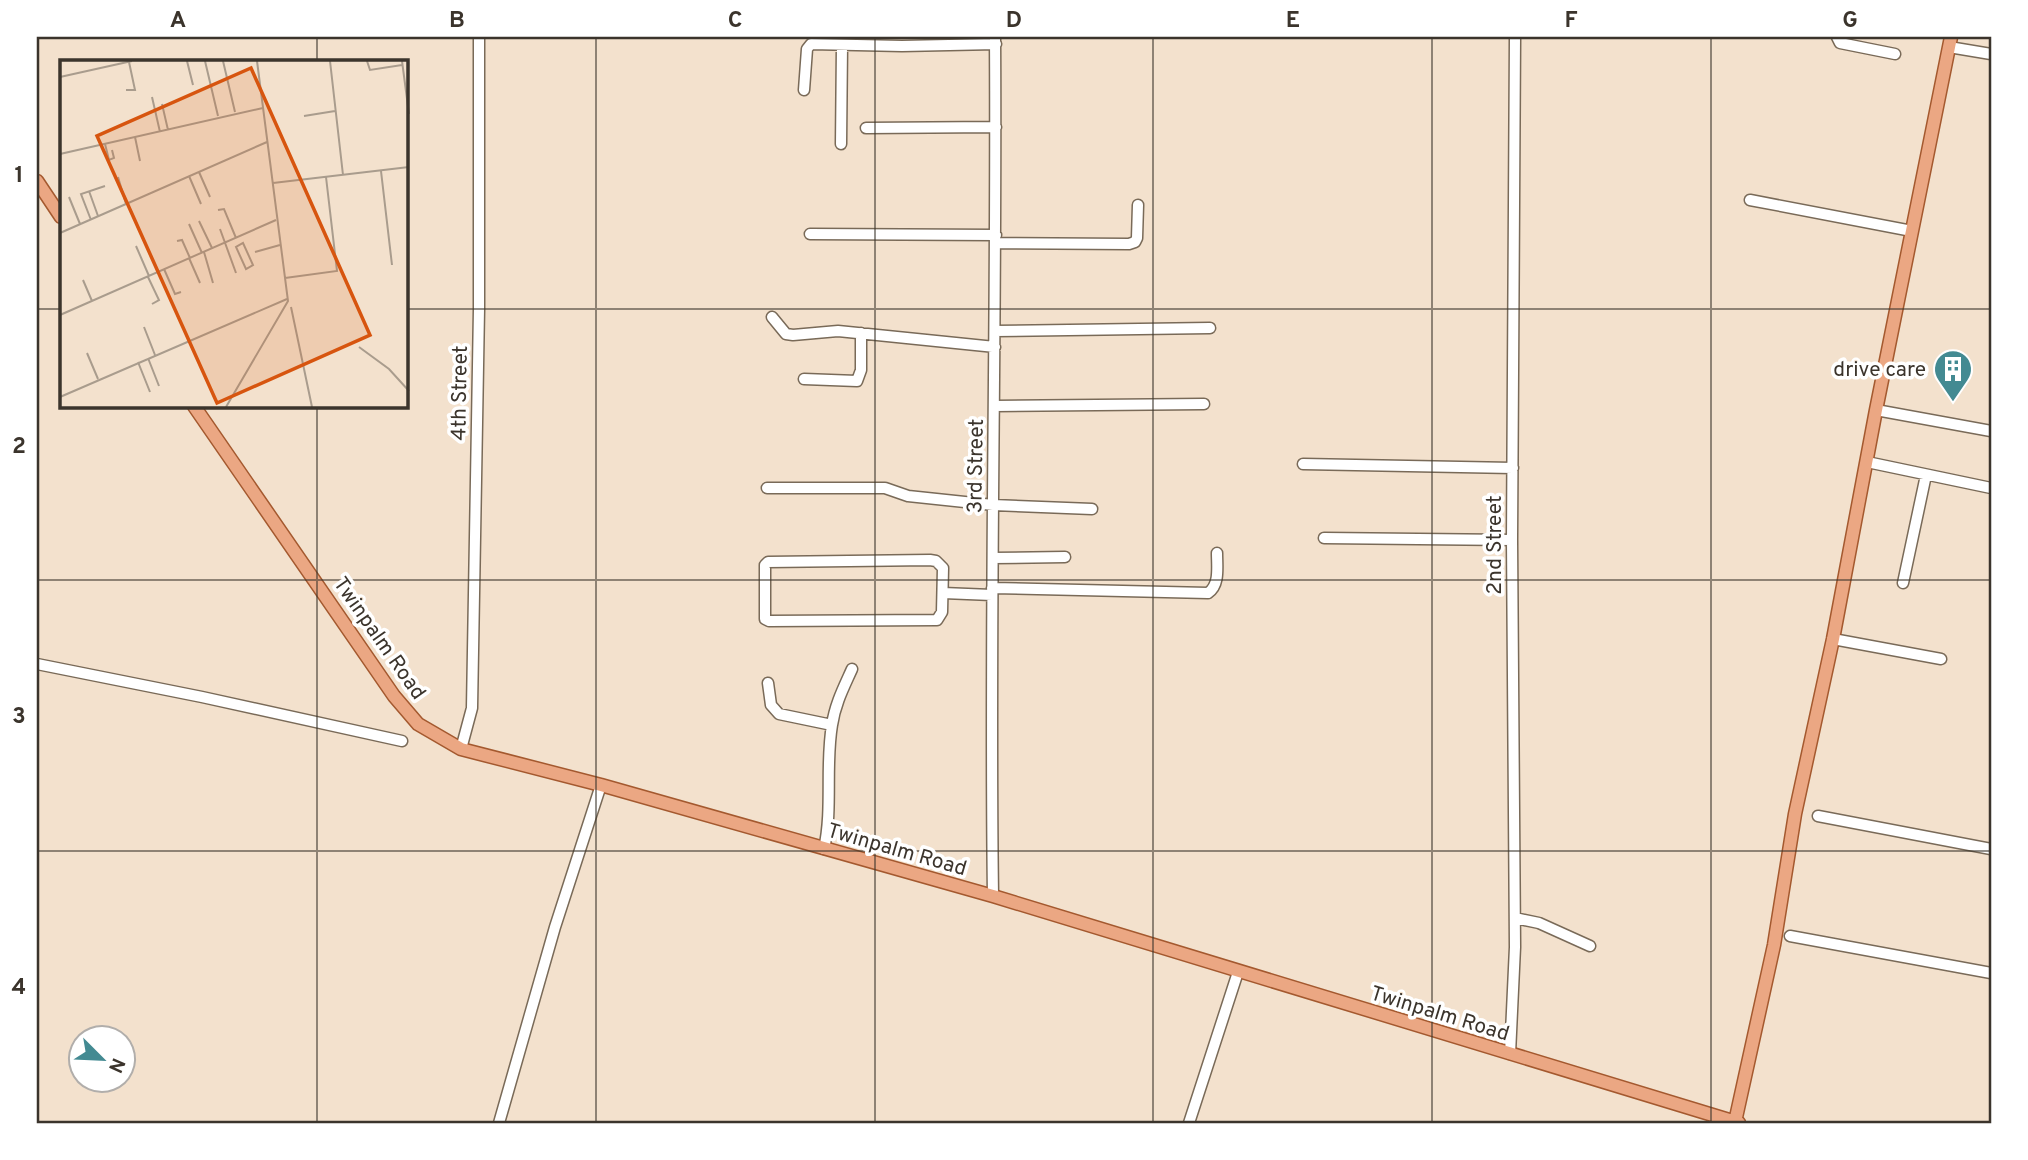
<svg xmlns="http://www.w3.org/2000/svg" width="2028" height="1160" viewBox="0 0 2028 1160" font-family="Overpass,sans-serif">
<style>
.lines{fill:none;stroke-linecap:round;stroke-linejoin:round}
.minor-casing{stroke:#796a58;stroke-width:13}
.major-casing{stroke:#a4592f;stroke-width:15}
.minor{stroke:#fff;stroke-width:10}
.major{stroke:#eba783;stroke-width:12}
.grid{fill:none;stroke:#3b342c;stroke-width:2;stroke-opacity:0.55}
.labels{text-anchor:middle;stroke-width:7;stroke-linejoin:round;paint-order:stroke}
.poi-label{font-size:21px;fill:#3b342c;stroke:#fff;text-anchor:end}
.street-label{font-size:21px;fill:#3b342c;stroke:#fff}
.inset-road{fill:none;stroke:#a99c8d;stroke-width:2}
.view{fill:#d7550f;fill-opacity:0.15;stroke:#d7550f;stroke-width:3.5}
.inset-edge{fill:none;stroke:#3b342c;stroke-width:3.5}
.neatline{fill:none;stroke:#3b342c;stroke-width:2.5}
.grid-label{font-size:23px;text-anchor:middle;font-weight:bold;fill:#3b342c}
</style>
<rect width="100%" height="100%" fill="#f3e1cd"/>
<g class="lines">
<defs>
<path id="minor" d="M1837,37L1840,43L1895,54
M1949,47L1991,54
M804,90L807,49L811,44L902,46L996,44
M866,128L996,127
M841,144L842,45
M1750,200L1912,231
M810,234L996,235
M996,243L1129,244L1135,242L1137,238L1138,205
M772,317L786,334L793,335L838,331L995,347
M995,331L1210,328
M804,379L857,381L861,370V333
M995,406L1204,404
M1876,410L1991,431
M1867,462L1991,488
M1303,464L1513,468
M767,488H885L908,496L993,505L1092,509
M1324,538L1512,540
M993,558L1065,557
M930,560L936,561L943,568L942,612L937,620L769,621L765,619V565L768,562Z
M1903,583L1926,475
M992,588L1208,593C1220,585 1217,567 1217,553
M943,593L992,595
M1833,639L1941,659
M37,664L202,697L402,741
M768,683L771,705L779,714L832,725
M461,749L472,708L479,309V37
M1818,816L1991,849
M824,849C833,808 825,766 832,725C835,704 844,687 852,669
M993,896C989,609 997,323 995,37
M1515,918L1539,923L1590,946
M1790,936L1991,973
M1510,1054L1515,947L1512,540L1515,37
M499,1123L555,927L601,785
M1189,1123L1238,972"/>
<path id="major" d="M37,181L61,217
M194,406L394,696L418,724L461,749L601,785L993,896L1739,1123
M1735,1122L1774,945L1795,814L1833,639L1876,410L1951,37"/>
</defs>
<!-- minor casing -->
<use href="#minor" class="minor-casing"/>
<!-- major casing -->
<use href="#major" class="major-casing"/>
<!-- minor -->
<use href="#minor" class="minor"/>
<!-- major -->
<use href="#major" class="major"/>
</g>
<!-- grid -->
<path class="grid" d="M317,37V61M596,37V1123M875,37V1123M1153,37V1123M1432,37V1123M1711,37V1123M37,309H61M406,309H1991M317,406V1123M37,580H1991M37,851H1991"/>
<!-- icons -->
<defs>
<symbol id="building-pin" viewBox="-11 -11 22 30"><path d="M0 17L-7.5 6A9.5 9.5 0 1 1 7.5 6Z" fill="#438a92" stroke="#fff"/><path d="M-4-6H4V6H1V3H-1V6H-4ZM-2.5-4.3h1.7v1.8h-1.7ZM.8-4.3h1.7v1.8H.8ZM-2.5-1h1.7V.8h-1.7ZM.8-1h1.7V.8H.8Z" fill="#fff"/></symbol>
</defs>
<g fill-rule="evenodd">
<use href="#building-pin" x="1931" y="347" width="44" height="60"/>
</g>
<g class="labels">
<!-- poi labels -->
<g class="poi-label">
<text x="1926" y="376">drive care</text>
</g>
<!-- street labels -->
<g class="street-label">
<text transform="translate(459 393) rotate(-89)" y="7">4th Street</text>
<text transform="translate(975 466) rotate(-89)" y="7">3rd Street</text>
<text transform="translate(1494 545) rotate(-90)" y="7">2nd Street</text>
<text transform="translate(380 638) rotate(55)" y="7">Twinpalm Road</text>
<text transform="translate(897 849) rotate(16)" y="7">Twinpalm Road</text>
<text transform="translate(1440 1013) rotate(17)" y="7">Twinpalm Road</text>
</g>
</g>
<!-- overview -->
<g transform="translate(60 60)">
<rect width="348" height="348" fill="#f3e1cd"/>
<path class="inset-road" d="M127,1L133,25M145,1L158,56M163,1L175,52M270,1L283,115M307,1L310,10L342,5M342,1L349,54M0,17L72,1M66,30H75L69,2M92,37L100,72M102,44L108,70M244,56L275,51M75,77L80,101M45,84L49,100L54,98L52,90M0,94L203,48M321,111L332,205M139,112L150,137M129,116L141,144M58,117L66,144M213,123L349,107M29,131L38,156M9,137L20,164M158,150L164,149L176,178M31,160L21,134L45,126M139,161L152,188M129,164L142,193M160,169L176,213M0,173L207,82M117,181L122,180L130,198M183,183L193,205L186,209L176,187ZM76,186L89,216M144,192L153,223M195,192L220,185M129,198L140,223M104,209L115,234L121,232M88,217L99,240L92,244M225,218L277,211L266,117M23,220L32,241M231,247L252,347M0,255L216,160M84,267L95,295M299,287L329,309L349,331M27,293L38,319M88,298L99,326M78,302L90,332M0,337L227,239M166,347L228,241L197,1"/>
<path class="view" d="M191,8L310,275L157,343L37,76Z"/>
<rect width="348" height="348" class="inset-edge"/>
</g>
<!-- border -->
<rect width="2028" height="1160" fill="none" stroke="#ffffff" stroke-width="77"/>
<!-- north arrow -->
<g transform="translate(102 1059) rotate(114)"><circle r="33" fill="#ffffff" stroke="#b1aeab" stroke-width="2"/>
<path d="M0-5L12 26L0 18L-12 26Z" fill="#438a92"/>
<text y="-10" font-size="19" font-weight="bold" text-anchor="middle" fill="#3b342c">N</text>
</g>
<rect x="38" y="38" width="1952" height="1084" class="neatline"/>
<g class="grid-label">
<text x="178" y="27">A</text>
<text x="457" y="27">B</text>
<text x="735" y="27">C</text>
<text x="1014" y="27">D</text>
<text x="1293" y="27">E</text>
<text x="1571" y="27">F</text>
<text x="1850" y="27">G</text>
<text x="19" y="182">1</text>
<text x="19" y="453">2</text>
<text x="19" y="723">3</text>
<text x="19" y="994">4</text>
</g>
</svg>
